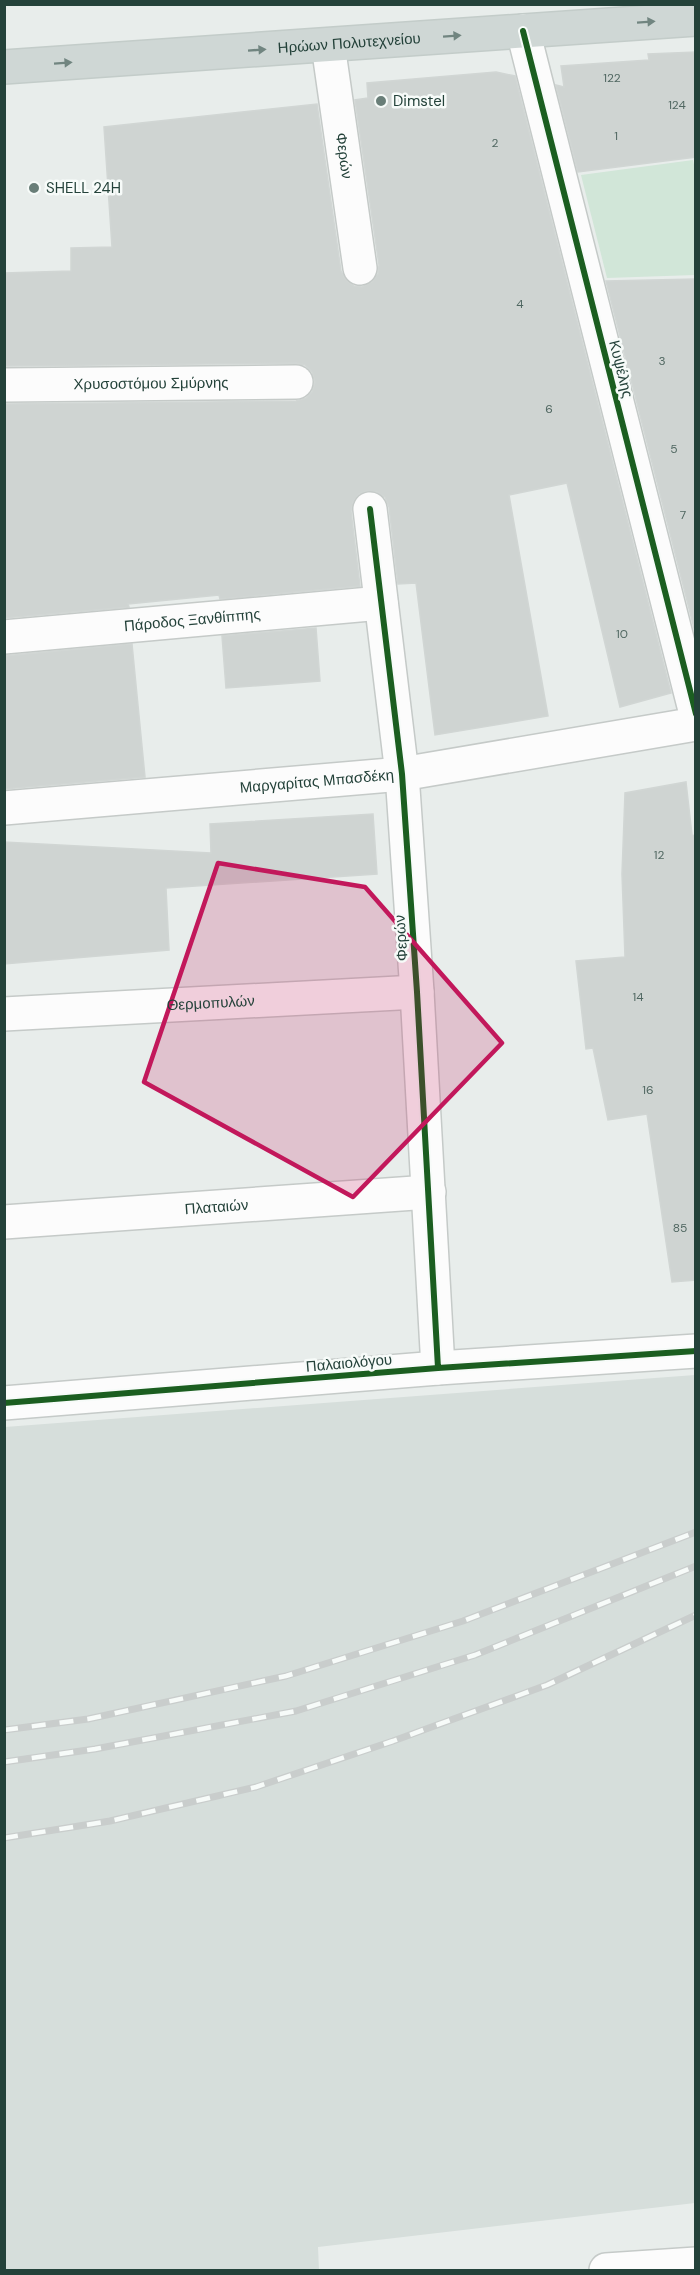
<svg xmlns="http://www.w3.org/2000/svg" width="700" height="2275" viewBox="0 0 700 2275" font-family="'DM Sans',sans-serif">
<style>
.built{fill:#d6dedb}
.green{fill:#d1e6d8}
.building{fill:#cfd4d2;stroke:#d1d6d4;stroke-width:1.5}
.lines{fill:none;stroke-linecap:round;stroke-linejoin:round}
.minor-casing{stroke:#c5cac8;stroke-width:36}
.major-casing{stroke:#c3ccc9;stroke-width:36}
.minor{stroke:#fcfcfc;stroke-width:33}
.major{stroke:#cfd7d5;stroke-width:33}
.rail-casing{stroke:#c9cdcc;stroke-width:7}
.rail{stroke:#f7fbf9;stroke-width:4.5;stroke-dasharray:14;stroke-linecap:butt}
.cycleway-casing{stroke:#f7fbf9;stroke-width:10}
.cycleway{stroke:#1b5e20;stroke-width:6}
.oneway{fill:#718580}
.marked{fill:#c2185b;fill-opacity:0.2;stroke:#c2185b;stroke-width:4.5;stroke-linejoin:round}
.poi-dot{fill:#697e78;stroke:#f7fbf9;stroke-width:2}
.labels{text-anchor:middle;stroke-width:5;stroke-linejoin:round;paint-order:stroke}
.number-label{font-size:12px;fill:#506761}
.street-label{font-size:15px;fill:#24423a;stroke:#f7fbf9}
.poi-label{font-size:15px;fill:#24423a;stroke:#f7fbf9;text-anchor:start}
</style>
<rect width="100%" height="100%" fill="#e8edeb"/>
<!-- built -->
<path class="built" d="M695,1375V2203L318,2247L319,2270H5V1427Z"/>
<!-- green -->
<path class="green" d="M693,160L696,174L695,275L607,278L581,175Z"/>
<!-- building -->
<path class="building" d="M696,52V157L578,172L556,85L564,87L561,66L649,60L648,54Z
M496,72L515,76L671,693L620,707L567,483L509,495L548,716L435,735L416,583L398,584L389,507L385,497L377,492L367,491L359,494L353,502L351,511L360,586L220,599L219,595L128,604L129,607L4,618V404L296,401L306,398L312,392L315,382L312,372L305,365L296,363L4,366V273L71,271V248L112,247L104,127L317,104L341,271L346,280L354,286L362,287L372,282L378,274L379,265L355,100L368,98L367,83Z
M696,279V636L606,281Z
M316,628L320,681L226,688L222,636Z
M132,644L145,777L4,789V656Z
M686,782L692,835L696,836V1280L672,1282L647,1114L608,1120L593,1048L586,1049L576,961L625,957L622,874L625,793Z
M373,814L377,874L166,888L169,950L4,964V842L211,853L210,824Z"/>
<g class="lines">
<defs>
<g id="minor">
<path d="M523,31L696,714"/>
<path id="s1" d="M328,45L360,268"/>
<path id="s2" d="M4,385L296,382"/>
<path d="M370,509L402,774L417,992L438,1368"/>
<path id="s3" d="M4,637L381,603"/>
<path id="s4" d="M4,808L402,774L696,724"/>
<path id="s5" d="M4,1014L417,992"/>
<path id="s6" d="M4,1222L429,1192"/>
<path d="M4,1403L438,1368L696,1351"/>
<path d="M606,2270L696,2264"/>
</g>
<g id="major">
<path id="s7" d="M4,67L696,19"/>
</g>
</defs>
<!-- minor casing -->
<use href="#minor" class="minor-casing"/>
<!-- major casing -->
<use href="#major" class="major-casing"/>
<!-- minor -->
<use href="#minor" class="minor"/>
<!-- major -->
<use href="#major" class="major"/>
<defs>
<path id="rail" d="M4,1730L88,1719L286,1676L463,1621L696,1532
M4,1762L95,1749L296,1711L475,1655L696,1566
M4,1838L110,1821L256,1787L393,1741L547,1685L696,1615"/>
</defs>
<!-- rail casing -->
<use href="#rail" class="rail-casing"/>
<!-- rail -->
<use href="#rail" class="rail"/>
<defs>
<path id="cycleway" d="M523,31L696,714
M370,509L402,774L417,992L438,1368
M4,1403L438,1368L696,1351"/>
</defs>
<!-- cycleway casing -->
<use href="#cycleway" class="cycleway-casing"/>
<!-- cycleway -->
<use href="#cycleway" class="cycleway"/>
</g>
<!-- one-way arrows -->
<defs><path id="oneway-solid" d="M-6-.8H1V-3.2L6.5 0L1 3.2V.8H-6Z" transform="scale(1.5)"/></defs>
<g class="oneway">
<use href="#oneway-solid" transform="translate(646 22) rotate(-4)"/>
<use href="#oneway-solid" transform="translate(452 36) rotate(-4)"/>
<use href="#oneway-solid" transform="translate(257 50) rotate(-4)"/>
<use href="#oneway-solid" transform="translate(63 63) rotate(-4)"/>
</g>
<!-- marked area -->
<path class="marked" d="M218,863L365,887L502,1043L353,1197L144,1082Z"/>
<!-- markers -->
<g class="poi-dot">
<circle cx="381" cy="101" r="6"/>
<circle cx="34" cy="188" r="6"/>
</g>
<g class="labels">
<!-- number labels -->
<g class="number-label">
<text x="612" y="82">122</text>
<text x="677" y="109">124</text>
<text x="616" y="140">1</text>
<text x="495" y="147">2</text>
<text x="520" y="308">4</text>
<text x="662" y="365">3</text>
<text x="549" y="413">6</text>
<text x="674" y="453">5</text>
<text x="683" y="519">7</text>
<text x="622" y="638">10</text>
<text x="659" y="859">12</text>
<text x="638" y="1001">14</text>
<text x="648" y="1094">16</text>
<text x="680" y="1232">85</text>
</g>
<!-- street labels -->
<g class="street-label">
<text dy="5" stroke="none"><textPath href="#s7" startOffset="346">Ηρώων Πολυτεχνείου</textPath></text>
<text dy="5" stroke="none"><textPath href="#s1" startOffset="112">Φερών</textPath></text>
<text transform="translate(621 369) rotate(76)" y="5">Κυψέλης</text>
<text dy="5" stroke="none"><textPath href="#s2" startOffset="147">Χρυσοστόμου Σμύρνης</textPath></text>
<text dy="5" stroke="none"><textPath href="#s3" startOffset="189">Πάροδος Ξανθίππης</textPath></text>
<text dy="5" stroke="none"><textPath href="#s4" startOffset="314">Μαργαρίτας Μπασδέκη</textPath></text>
<text transform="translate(401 938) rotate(-94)" y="5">Φερών</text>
<text dy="5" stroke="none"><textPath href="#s5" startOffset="207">Θερμοπυλών</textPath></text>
<text dy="5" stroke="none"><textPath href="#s6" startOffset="213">Πλαταιών</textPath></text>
<text transform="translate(349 1363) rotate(-5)" y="5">Παλαιολόγου</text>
</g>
<!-- poi labels -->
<g class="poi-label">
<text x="393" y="106">Dimstel</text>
<text x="46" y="193">SHELL 24H</text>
</g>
</g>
<!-- border -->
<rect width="700" height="2275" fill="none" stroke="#24423a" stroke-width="12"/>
</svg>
